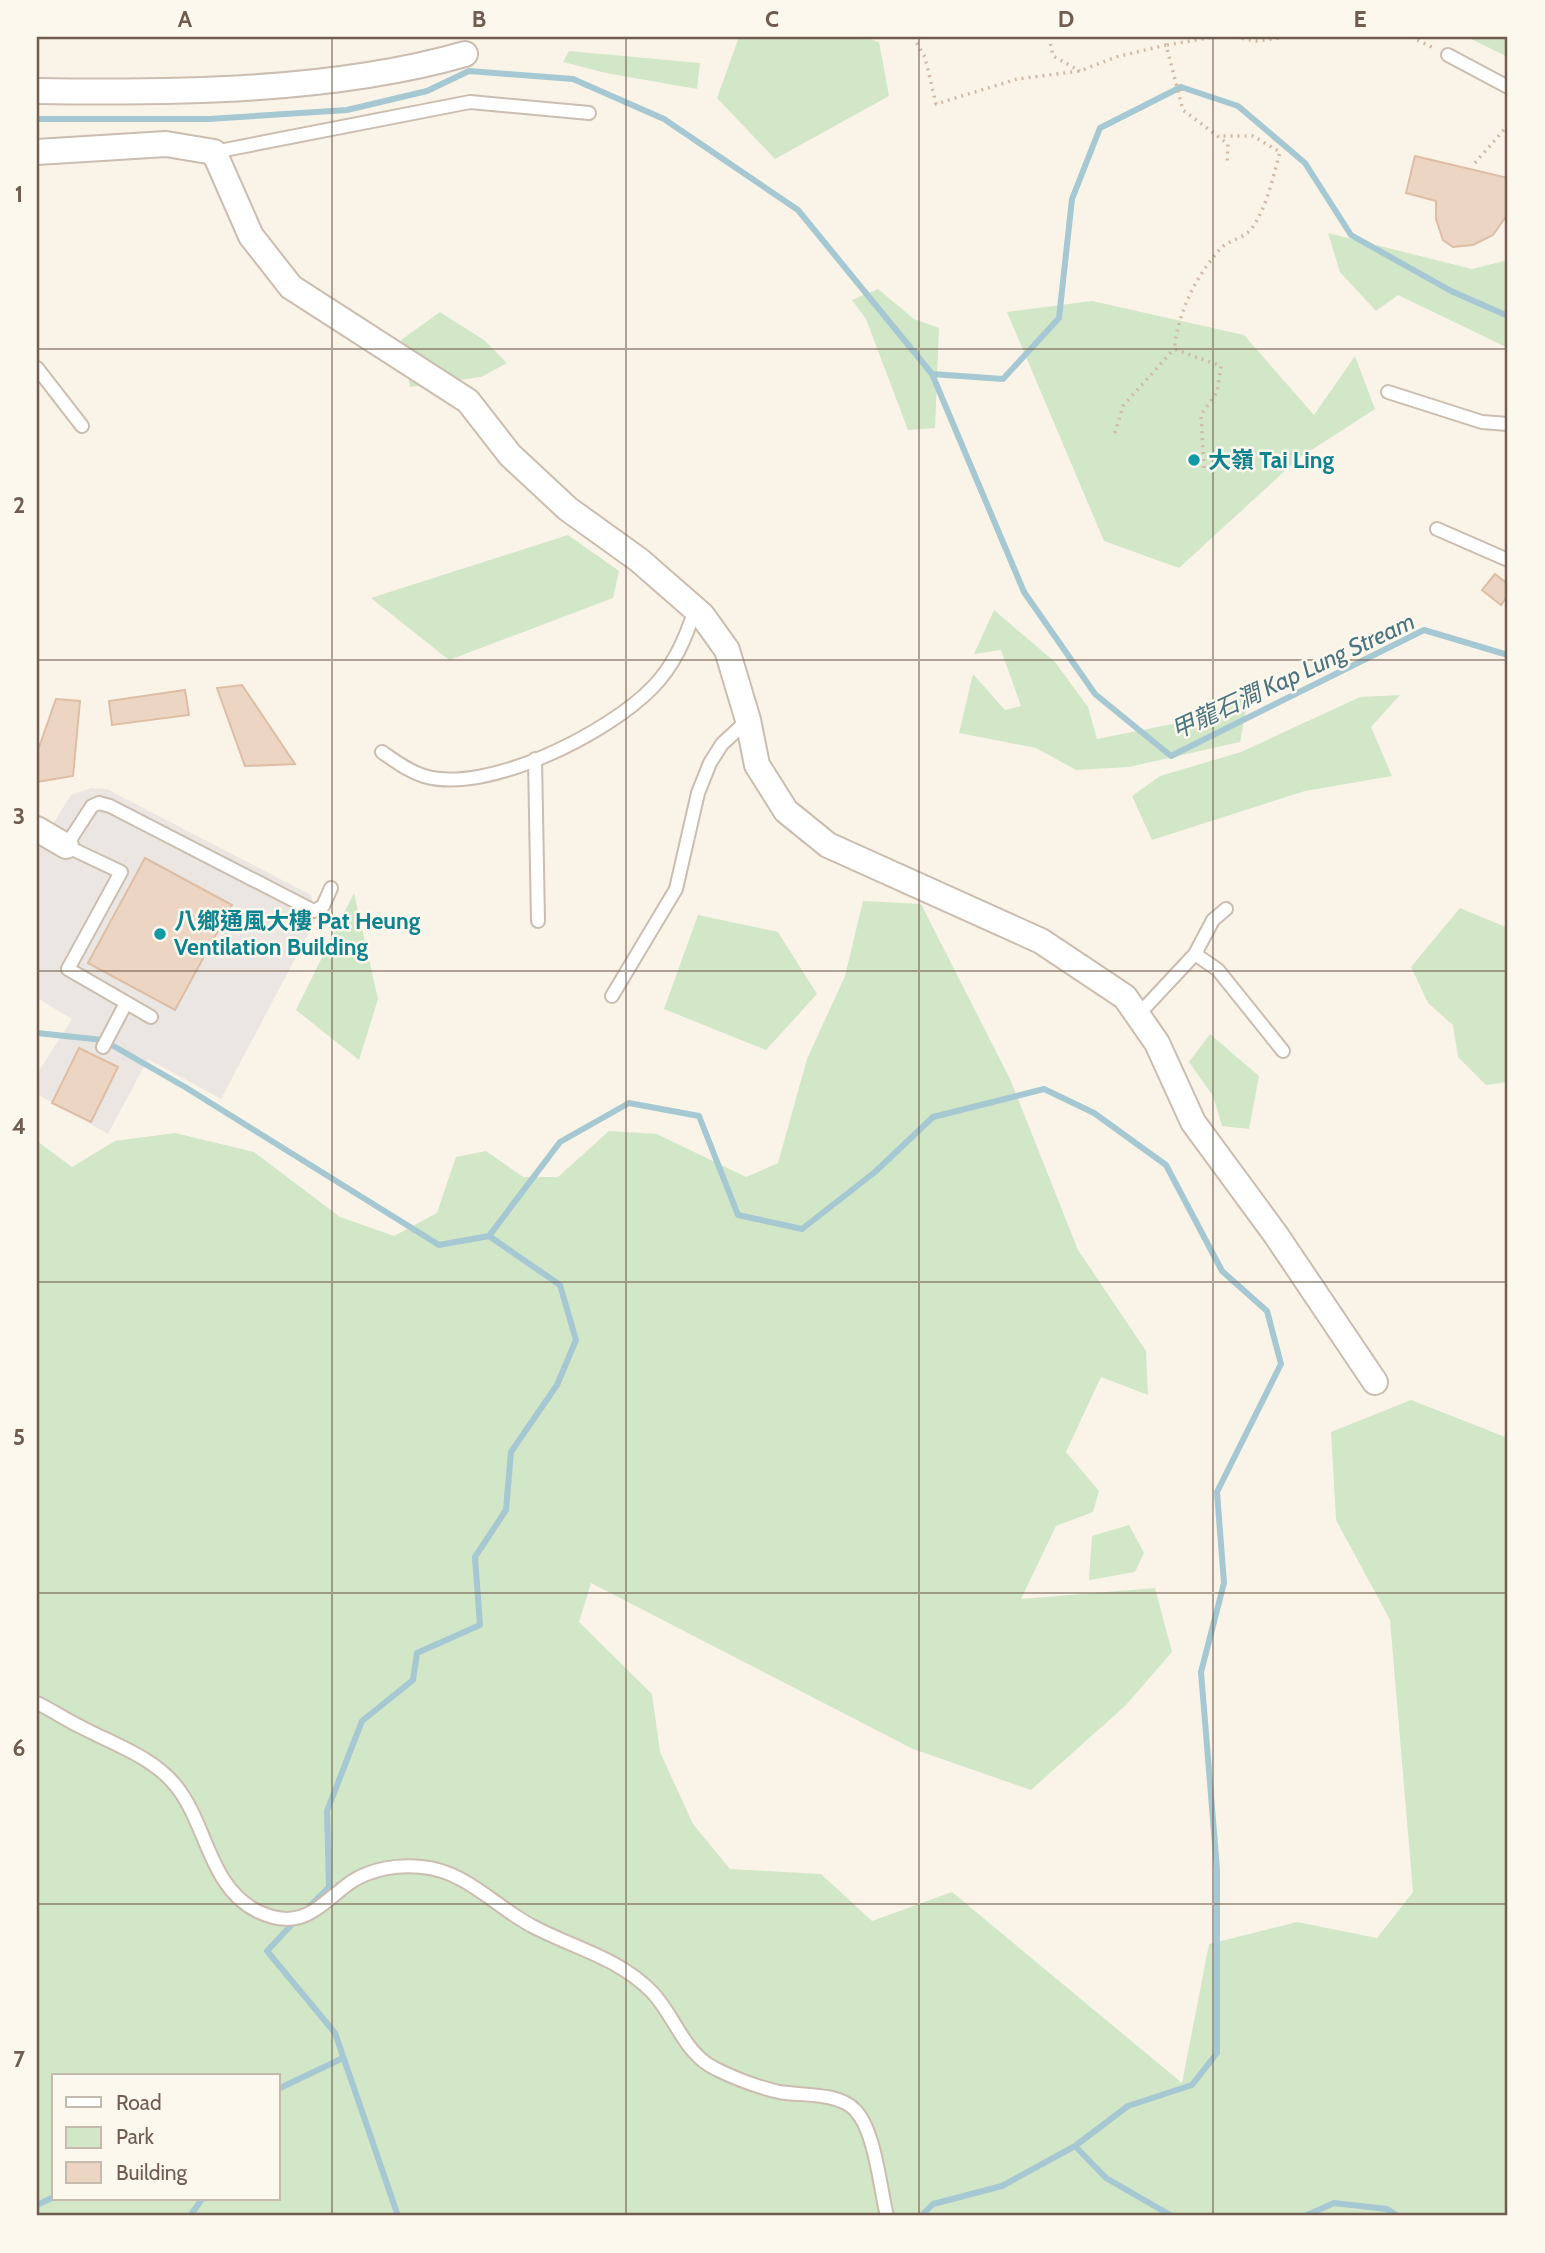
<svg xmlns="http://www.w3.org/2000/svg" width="1545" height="2253" viewBox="0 0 1545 2253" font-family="Cabin,'Noto Sans TC',sans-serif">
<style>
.industrial{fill:#ebe6e1}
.green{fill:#d2e6c8;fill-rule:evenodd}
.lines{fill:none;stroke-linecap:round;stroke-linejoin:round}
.stream{stroke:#a6c8d2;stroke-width:6}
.building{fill:#ecd6c3;stroke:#ddbea5;stroke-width:2}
.lane-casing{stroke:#cbbdaf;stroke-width:16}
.street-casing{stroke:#cbbdaf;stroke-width:28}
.path{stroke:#d1baa6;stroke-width:3.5;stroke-dasharray:2 5;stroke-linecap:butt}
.lane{stroke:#fff;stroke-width:12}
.street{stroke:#fff;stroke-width:24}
.grid{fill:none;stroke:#715d4f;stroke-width:2;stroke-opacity:0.55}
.culture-dot{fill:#0f9aa8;stroke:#fdf8ee;stroke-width:2.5}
.labels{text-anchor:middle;stroke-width:5;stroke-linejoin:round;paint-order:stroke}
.culture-label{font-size:23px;font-weight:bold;fill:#0d838f;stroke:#fdf8ee;text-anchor:start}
.water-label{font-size:24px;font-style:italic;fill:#4b7481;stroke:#fdf8ee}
.neatline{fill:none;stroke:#715d4f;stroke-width:2.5}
.grid-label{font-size:23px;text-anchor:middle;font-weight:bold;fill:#715d4f}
</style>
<rect width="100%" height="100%" fill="#faf4e8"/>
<!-- industrial -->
<path class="industrial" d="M91,788L107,789L311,895L315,921L221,1099L148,1059L108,1134L37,1094V1074L72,1019L37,998V849L71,795Z"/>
<!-- green -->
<path class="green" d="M739,37H864L879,42L889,96L775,159L717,98Z
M1467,37H1508V57Z
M569,51L700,63L697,89L606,73L563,62Z
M1328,233L1472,269L1508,260V348L1398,295L1376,311L1340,272Z
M878,289L914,319L939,328L935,428L908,430L866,319L852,300Z
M1092,301L1244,335L1314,415L1355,356L1375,409L1299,458L1179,568L1104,541L1007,312Z
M440,312L484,340L507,363L481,377L410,387L401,340Z
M568,535L619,571L613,598L449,660L371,598Z
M994,610L1055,662L1088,707L1097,739L1202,718L1250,688L1240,742L1129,767L1076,770L1036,748L959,733L973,674L1005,710L1021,706L1001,650L974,654Z
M1400,695L1371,727L1392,776L1305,791L1152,840L1132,796L1160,776L1241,752L1360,697Z
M354,893L378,999L359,1060L296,1010Z
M863,901L921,904L1010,1079L1078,1250L1146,1351L1148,1395L1101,1377L1066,1452L1099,1491L1093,1512L1056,1526L1021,1599L1155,1588L1172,1652L1125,1706L1031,1790L913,1749L591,1583L579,1622L652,1694L660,1752L693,1824L730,1869L821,1874L872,1921L952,1892L1182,2083L1209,1944L1297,1922L1377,1938L1413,1892L1390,1620L1336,1520L1331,1432L1411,1400L1508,1438V2216H37V1141L72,1167L115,1141L175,1133L254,1152L340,1217L394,1236L437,1213L456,1157L486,1151L523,1177H558L609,1131L657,1134L746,1177L778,1163L807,1059L845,976ZM54,2076H278V2199H54Z
M1460,908L1508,928V1082L1486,1085L1458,1057L1453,1025L1428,1003L1411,967Z
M698,915L778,932L817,994L766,1050L664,1009Z
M1210,1034L1259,1076L1249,1129L1222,1126L1213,1096L1189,1062Z
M1129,1525L1144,1553L1135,1572L1089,1580L1092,1536Z"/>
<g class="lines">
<!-- stream -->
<path class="stream" d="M37,119H209L347,110L427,91L469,71L573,79L664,119L798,210L932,374L1003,379L1059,318L1072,199L1100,128L1181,87L1238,106L1305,163L1351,235L1451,291L1508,316
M932,374L1024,592L1095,694L1171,756L1424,630L1508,655
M37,1033L103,1040L185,1087L439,1245L489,1236L560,1285L576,1340L557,1385L511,1452L506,1510L475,1557L480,1625L417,1653L413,1680L362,1721L327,1811L329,1887L307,1909
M489,1236L560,1142L629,1103L699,1116L738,1215L802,1229L875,1172L933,1117L1044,1089L1094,1113L1166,1165L1222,1271L1267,1311L1281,1364L1217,1492L1224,1583L1201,1672L1217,1869V2053L1192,2085L1128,2106L1075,2146L1002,2186L933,2204L921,2216
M297,1919L267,1951L335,2033L398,2216
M278,2089L343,2058
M1075,2146L1106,2178L1172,2216H1180
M37,2205L54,2197
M190,2216L202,2199
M1305,2216L1334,2203L1387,2209L1398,2216"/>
</g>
<!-- building -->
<path class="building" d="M1415,156L1508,178L1507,215L1493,235L1473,245L1453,247L1443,240L1436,219V201L1406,193Z
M1495,574L1508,584V595L1501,605L1482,590Z
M242,685L295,764L245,766L217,688Z
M185,690L189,715L112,725L109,701Z
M56,699L80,701L73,776L37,782V753Z
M145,858L232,905L175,1010L88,963Z
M79,1048L118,1067L91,1122L52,1103Z"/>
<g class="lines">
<defs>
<path id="lane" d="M1448,55L1508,87
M214,152L470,102L589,113
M37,368L82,426
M1388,392L1482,422L1508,424
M1437,529L1508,560
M382,752C395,761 408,771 424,776C487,795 608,733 652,688C674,666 686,638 695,609
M535,759L538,921
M1195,954L1218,970L1283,1051
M612,996L676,889L698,793L710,763L722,744L748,720
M1138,1015L1195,954L1213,920L1226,909
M151,1017L68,969L121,872L66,846L92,806L99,803L110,806L314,911L323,906L331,888
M103,1047L126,1003
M37,1703C52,1710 66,1720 81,1727C113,1744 153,1757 176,1786C207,1824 209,1887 257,1911C302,1933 319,1905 351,1882C371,1869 398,1864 422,1867C467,1871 496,1908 534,1927C574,1948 619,1958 652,1992C675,2016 684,2054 716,2069C736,2079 758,2087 779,2092C802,2096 838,2092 855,2110C875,2130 880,2188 887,2216"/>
<path id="street" d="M37,91C173,93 333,92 465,54
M37,152L166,144L214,152L251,236L291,287L468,401L510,455L568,509L639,560L702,615L727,650L748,720L757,765L786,811L828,845L1041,941L1125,997L1157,1043L1193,1122L1276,1235L1375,1382
M37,829L66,846"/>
</defs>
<!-- lane casing -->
<use href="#lane" class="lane-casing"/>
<!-- street casing -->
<use href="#street" class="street-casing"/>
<!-- path -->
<path class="path" d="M913,37L925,57L936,104L1017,79L1080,71L1116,57L1166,45L1183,110L1228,144L1227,164
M1049,37L1053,56L1080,71
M1235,37L1256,41L1287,37
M1411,37L1434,48
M1167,45L1213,37
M1475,163L1508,125
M1115,433L1123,406L1174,349
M1204,468L1201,415L1217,392L1221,366L1174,349C1179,311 1195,277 1221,248C1230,239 1244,239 1252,228C1267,207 1273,177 1280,152L1253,136H1218"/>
<!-- lane -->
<use href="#lane" class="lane"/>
<!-- street -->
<use href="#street" class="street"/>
</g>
<!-- grid -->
<path class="grid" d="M332,37V2216M626,37V2216M919,37V2216M1213,37V2216M37,349H1508M37,660H1508M37,971H1508M37,1282H1508M37,1593H1508M37,1904H1508"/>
<!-- markers -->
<g class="culture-dot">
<circle cx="1194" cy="460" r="7"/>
<circle cx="160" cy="934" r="7"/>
</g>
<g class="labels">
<!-- culture labels -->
<g class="culture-label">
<text x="1208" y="468">大嶺 Tai Ling</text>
<text x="174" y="929">八鄉通風大樓 Pat Heung<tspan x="174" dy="26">Ventilation Building</tspan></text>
</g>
<!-- water labels -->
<g class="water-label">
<text transform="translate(1293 676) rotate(-25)" y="8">甲龍石澗 Kap Lung Stream</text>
</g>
</g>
<!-- border -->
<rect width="1545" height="2253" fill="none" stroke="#fdf8ee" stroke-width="77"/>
<!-- legend -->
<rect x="52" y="2074" width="228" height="126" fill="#fdf8ee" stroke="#c5baae" stroke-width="2"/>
<rect x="66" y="2097" width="35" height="10" fill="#ffffff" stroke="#c5baae" stroke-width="2"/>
<text x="116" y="2110" font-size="21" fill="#715d4f">Road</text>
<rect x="66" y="2127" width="35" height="21" fill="#d2e6c8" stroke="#c5baae" stroke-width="2"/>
<text x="116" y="2144" font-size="21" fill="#715d4f">Park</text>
<rect x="66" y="2162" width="35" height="21" fill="#ecd6c3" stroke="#c5baae" stroke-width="2"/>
<text x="116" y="2180" font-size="21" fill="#715d4f">Building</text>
<rect x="38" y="38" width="1468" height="2176" class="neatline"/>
<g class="grid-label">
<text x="185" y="27">A</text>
<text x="479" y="27">B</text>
<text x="772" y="27">C</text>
<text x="1066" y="27">D</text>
<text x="1360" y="27">E</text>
<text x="19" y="202">1</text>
<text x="19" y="513">2</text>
<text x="19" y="824">3</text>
<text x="19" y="1134">4</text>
<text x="19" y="1445">5</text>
<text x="19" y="1756">6</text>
<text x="19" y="2067">7</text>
</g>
</svg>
